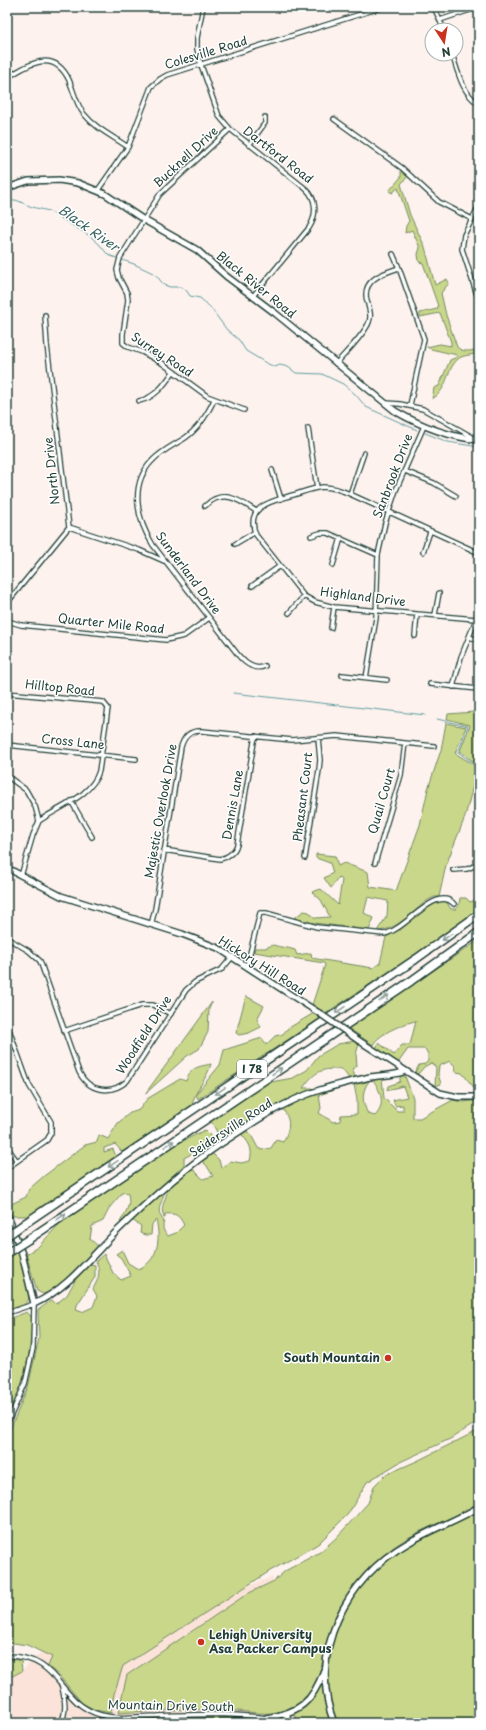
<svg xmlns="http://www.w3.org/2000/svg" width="486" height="1730" viewBox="0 0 486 1730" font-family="'Playpen Sans',sans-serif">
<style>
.built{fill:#fbe3da}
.green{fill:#c9d78b;stroke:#748a60}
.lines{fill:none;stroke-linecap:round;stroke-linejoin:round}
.stream{stroke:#609c9f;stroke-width:1}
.street-casing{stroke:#1f3d34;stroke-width:6}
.secondary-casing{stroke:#1f3d34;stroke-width:8}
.highway-casing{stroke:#1f3d34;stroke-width:10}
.street{stroke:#fff;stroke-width:3.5}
.secondary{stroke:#fff;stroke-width:5}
.highway{stroke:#fff;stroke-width:7}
.secondary-bridge-casing{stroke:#1f3d34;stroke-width:8;stroke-linecap:butt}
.highway-bridge-casing{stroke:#1f3d34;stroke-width:10;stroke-linecap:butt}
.secondary-bridge{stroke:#fff;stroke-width:5}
.highway-bridge{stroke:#fff;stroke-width:7}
.oneway{stroke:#8f9e9a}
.poi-dot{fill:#c8321e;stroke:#fff;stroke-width:1.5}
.labels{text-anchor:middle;stroke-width:3;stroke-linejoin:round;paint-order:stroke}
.shield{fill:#fff;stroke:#627771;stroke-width:1}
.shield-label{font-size:11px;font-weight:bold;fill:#1f3d34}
.street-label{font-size:12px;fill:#1f3d34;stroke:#fff}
.poi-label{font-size:12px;font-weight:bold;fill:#1f3d34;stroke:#fff;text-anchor:end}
.water-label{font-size:13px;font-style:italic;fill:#3a6560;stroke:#fff}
</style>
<rect width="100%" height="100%" fill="#fdf2ee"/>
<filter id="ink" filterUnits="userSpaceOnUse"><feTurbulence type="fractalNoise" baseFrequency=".025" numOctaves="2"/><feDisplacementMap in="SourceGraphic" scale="8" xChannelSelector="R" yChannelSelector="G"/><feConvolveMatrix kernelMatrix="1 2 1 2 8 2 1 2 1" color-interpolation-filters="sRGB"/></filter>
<g filter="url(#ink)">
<!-- built -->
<path class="built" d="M272,1577L325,1699L479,1676V1723H7V1680L22,1671L42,1651L57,1660Z"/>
<!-- green -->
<path class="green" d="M401,169L409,175L401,184L410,215L425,247L435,285L447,279L449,283L441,293L446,315L457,347C463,353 471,351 479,349V353C473,355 462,355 458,359C445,371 449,389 432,399L434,388L439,386L450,360L457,357V355L431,349L427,347L440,344L451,346V342L440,313L420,317V313L437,309L438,306L423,263L419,262L418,254L420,248L412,230L405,233L406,226L409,221L398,188L392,193L389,191L401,177Z
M474,712L479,714V762L465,817L446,865L439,897H434L428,900C412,912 397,930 377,931L387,916L388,901L368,897L364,913L374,918L369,930L314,923L294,918L304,911L309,912L315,918L330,917L321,900L312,892L321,889L338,905L342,880L339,877L331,888L324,878L333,873L330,863L316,858V854L335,856L338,866L344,863L368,872L370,887L396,891L420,825L428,789L441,750L446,723L466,727L455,753L474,765L475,763L460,751L470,725L447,719L448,714Z
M479,893V909L445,935L326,1013L312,1005L325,965L324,963L254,952L255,948H265L273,945C281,948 287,947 295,950L297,955L311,953L312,958L317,959L373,968L380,963L386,937C391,934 396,932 401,929C415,920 427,899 446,901L451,909H456L459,905L460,898H466L470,902L478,899L477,894Z
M479,940V1088L476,1090L462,1073L456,1072L455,1066L450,1061L439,1066L438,1074L441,1084L435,1086L436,1067L431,1063L424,1067L418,1074L415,1073L419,1065L425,1064L428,1061V1054L425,1049H408L398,1063L376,1048L379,1043L394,1055L402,1045H410L416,1021C404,1023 378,1034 373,1045L348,1028Z
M246,996L264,1006L257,1019L261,1027L249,1033L239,1035L236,1033Z
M212,1002L209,1009L208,1032L199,1049L187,1056L145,1094Z
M314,1013L321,1018L198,1099L196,1094L220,1065L224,1050L262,1038L266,1045L275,1036L283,1034L287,1029Z
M355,1041L359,1044L356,1054L357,1066L352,1069L356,1079L351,1081L342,1069C322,1068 315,1071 303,1088H312L315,1090L236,1131L209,1149L204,1147L184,1158V1165L122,1223L120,1222C126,1212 131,1205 128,1194L123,1192L110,1207L103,1221L92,1226L90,1239L98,1246C81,1263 68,1286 43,1294L37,1291L26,1254L38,1247L64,1219L177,1144L205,1130L212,1137H216L217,1132L211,1121L265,1083L293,1078L307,1070L318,1056L338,1044Z
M211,1064C207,1079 195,1090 192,1105L122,1152L115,1144L104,1148V1152L113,1149L116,1156L30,1216H11L7,1206L26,1197L29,1189L44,1176L85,1145L97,1142L99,1135L108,1139L118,1123L130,1113L139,1110L147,1099L180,1079L186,1081C191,1067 197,1067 211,1064Z
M400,1076H405L413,1098V1118H420L453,1100L463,1102L479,1100V1421L450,1439L400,1462L367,1482L348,1514L318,1544L270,1571L123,1666L114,1694L111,1713L95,1710L82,1703L60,1677L48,1666L52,1657L27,1645L7,1642V1437L28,1387L39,1338L38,1310L52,1300L56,1304L67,1295L77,1277L90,1264L95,1265V1277L77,1305L76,1310L82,1312L93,1307L97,1296L93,1289C99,1278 101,1272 96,1261L104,1254L113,1273L121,1280L131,1276L121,1258L116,1254L122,1250L128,1263L138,1269C158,1262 161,1239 156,1220L152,1224L151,1235H145L140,1233L141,1226L132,1220L164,1192C163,1203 154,1210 164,1221C162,1228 163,1231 168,1236L176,1233L184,1225C179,1215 176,1213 165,1214V1218H164C159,1205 167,1201 167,1189L191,1167L203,1179L213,1176L207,1166L201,1160L212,1153L219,1160L221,1168L231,1161L241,1163L250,1161C253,1149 250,1144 242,1135L245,1131L250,1133L258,1148L262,1150L271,1148L276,1140L283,1142C290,1129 291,1121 283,1109L306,1097L333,1088L334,1090L319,1095L321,1108L319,1113L333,1122L340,1121L341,1115L357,1114V1100L354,1084L369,1081C361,1092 362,1102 368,1114L375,1116C386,1105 381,1091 373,1080L382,1078L384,1098L397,1111H403V1105L395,1106L393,1100L407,1097L403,1086L387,1090L388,1086L400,1082Z
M19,1251L28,1289L29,1299L24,1305L7,1311V1260Z
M27,1312L32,1318C31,1355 24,1385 7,1419V1316L11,1318Z
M479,1430V1502C459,1516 436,1523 415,1534C383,1551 358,1576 340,1607C321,1638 328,1696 287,1710C266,1717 248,1711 227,1710C191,1708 154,1711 118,1713L127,1675L247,1594L274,1581L285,1571L320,1552L336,1538L368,1503L374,1486L385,1475L417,1461Z
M479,1510V1723H338C314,1673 336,1610 374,1572C403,1543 444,1530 479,1510Z
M7,1658L21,1661L22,1671L7,1679Z
M320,1683L324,1685L325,1699L333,1723H304L298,1721L294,1715L295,1711Z
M215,1717L258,1719L282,1723H116L120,1721L157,1718Z"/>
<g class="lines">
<!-- stream -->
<path class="stream" d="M7,202L16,200L32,207L49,211L90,236L100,245L108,255L134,264L155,274L164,285L170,287H181L186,290L190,296L200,298L210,307L227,330L239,340L246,351L266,363L275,367L280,365L288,367L296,373L322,374L343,384L355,394L366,407L417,430
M425,433L448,442L479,447
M233,693L425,715
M437,719L468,726L458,752L473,763"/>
<defs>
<path id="street" d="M203,7L197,38V49L201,65L219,116L230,129L306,189C317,199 317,215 309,228L253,296
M434,7L444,30
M440,20L479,7
M452,54C458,72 462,93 479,104
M7,78C28,64 54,48 69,80C74,92 76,104 84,114C96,129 114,137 128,147
M334,119L402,168L439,202L472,219
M230,129L160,194L120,258L117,270L119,278L127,293L128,300L123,334V343L128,347L142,352L162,363L207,396L244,410
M249,145L265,123V117
M98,190L128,147L151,87L160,79L167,75L383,7
M479,206L464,235L462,249L479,301
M393,254L399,268L424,339L410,405
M336,364C345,353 365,334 369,322C372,315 369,308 367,301C361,279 384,273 399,268
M214,400C207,415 198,429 185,438C174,445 161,451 152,461C129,485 137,520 153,545L239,656C245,663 255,671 265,666
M139,401C155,398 165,384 173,372
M386,403L400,404L423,409L476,439
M308,428L317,488
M272,470L281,499
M405,471L434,483L456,496
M350,494L364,453
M205,506C223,488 239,500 256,511
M69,527L139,550L164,561
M311,536L320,533H328L378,555
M235,544L255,532
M423,552L430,532
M333,565L341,538
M252,586L280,566
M7,603L69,527L47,345L45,315
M289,613L304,596
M435,615L439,593
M7,619L11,622L21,625L166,640L184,636L209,618
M476,619L334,607L315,602L304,596L256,535C244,506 272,501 293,495C303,492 313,488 323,487C333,487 341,490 350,494L479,553
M331,628L334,607
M415,636L417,614
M469,637L479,640
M342,675L387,680
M366,678L376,618L378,555L385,523L396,490L424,426
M430,684L478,689
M453,687L461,657L479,612
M7,693L103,702L108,708L99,771C92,796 59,807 39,821
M7,745L136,759
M7,776L26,790L35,806L39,821L33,835L21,876
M71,801L92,837
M164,850L220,859C229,857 234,853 237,845L255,736
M305,858L319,770L320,760L318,738
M375,863L401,775L405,743
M453,870L467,869L479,864
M151,925L155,909L181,747C184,736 190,730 202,731L292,740L337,736L434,746
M7,938L29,951L40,961L79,1072C89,1092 111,1095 127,1081L186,990L195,982L222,969L233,956
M247,965L260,913H266L317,927L384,934C405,931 436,884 454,904
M7,1024L29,1085L51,1122V1133L47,1140L7,1168
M64,1031L142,1005H153L171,1014
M7,1147L17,1161
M7,1313L34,1304L33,1348L25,1384L7,1424
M7,1656C62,1656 57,1703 101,1715C119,1720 139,1716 158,1716C197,1714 252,1712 289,1723
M61,1723C67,1711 65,1700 62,1687
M90,1723L113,1718"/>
<path id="secondary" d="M7,188L28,181L59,180L78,183L105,194L144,220L197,250L226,276L275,313L395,411C421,426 449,437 479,440
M7,868L61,896L182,934L218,948L319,1013
M358,1040L440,1093L458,1097H479
M7,1213L22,1254L34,1304C68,1288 89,1259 115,1233C148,1201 183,1169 222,1143C252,1123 284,1101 320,1090C336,1085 353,1081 370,1077C381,1075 395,1076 405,1071
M287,1714L288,1723
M266,1718C299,1713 313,1702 324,1670
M334,1723C307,1653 346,1578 408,1543C431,1529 456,1521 479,1507"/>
<path id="highway" d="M24,1224L416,959L479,914
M29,1239L411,981L479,932"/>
</defs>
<!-- street casing -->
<use href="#street" class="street-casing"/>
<!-- secondary casing -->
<use href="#secondary" class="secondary-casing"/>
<!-- highway casing -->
<use href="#highway" class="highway-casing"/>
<!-- street -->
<use href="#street" class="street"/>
<!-- secondary -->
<use href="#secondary" class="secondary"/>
<!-- highway -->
<use href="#highway" class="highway"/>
<defs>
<path id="secondary-bridge" d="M319,1013L358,1040"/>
<path id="highway-bridge" d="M7,1236L24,1224
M7,1253L29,1239"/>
</defs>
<!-- secondary-bridge casing -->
<use href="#secondary-bridge" class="secondary-bridge-casing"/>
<!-- highway-bridge casing -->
<use href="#highway-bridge" class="highway-bridge-casing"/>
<!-- secondary-bridge -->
<use href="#secondary-bridge" class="secondary-bridge"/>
<!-- highway-bridge -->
<use href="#highway-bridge" class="highway-bridge"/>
</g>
<!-- one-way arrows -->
<defs><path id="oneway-shaft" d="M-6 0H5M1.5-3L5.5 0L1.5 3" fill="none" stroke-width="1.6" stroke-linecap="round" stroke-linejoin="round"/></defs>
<g class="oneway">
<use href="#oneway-shaft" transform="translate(447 937) rotate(145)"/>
<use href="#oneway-shaft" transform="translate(384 998) rotate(-34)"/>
<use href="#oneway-shaft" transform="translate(340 1010) rotate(146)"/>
<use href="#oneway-shaft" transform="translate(277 1071) rotate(-34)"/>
<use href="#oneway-shaft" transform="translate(220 1091) rotate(146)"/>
<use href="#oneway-shaft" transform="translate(169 1144) rotate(-34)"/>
<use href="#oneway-shaft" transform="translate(113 1164) rotate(146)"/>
<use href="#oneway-shaft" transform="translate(61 1217) rotate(-34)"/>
</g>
</g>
<!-- markers -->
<g class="poi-dot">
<circle cx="388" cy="1358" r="4"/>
<circle cx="201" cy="1642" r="4"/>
</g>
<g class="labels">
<!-- shield labels -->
<rect class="shield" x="237" y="1060" width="30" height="18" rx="3"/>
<g class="shield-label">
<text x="252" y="1073">I 78</text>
</g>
<!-- street labels -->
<g class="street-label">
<text transform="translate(206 53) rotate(-17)" y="4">Colesville Road</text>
<text transform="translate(278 155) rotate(38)" y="4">Dartford Road</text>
<text transform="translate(186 157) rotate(-43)" y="4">Bucknell Drive</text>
<text transform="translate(256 285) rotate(39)" y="4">Black River Road</text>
<text transform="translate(162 355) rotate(33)" y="4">Surrey Road</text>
<text transform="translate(52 471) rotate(-96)" y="4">North Drive</text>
<text transform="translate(393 476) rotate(-69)" y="4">Sanbrook Drive</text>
<text transform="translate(188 573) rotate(53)" y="4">Sunderland Drive</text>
<text transform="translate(363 597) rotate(7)" y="4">Highland Drive</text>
<text transform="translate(111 624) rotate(6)" y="4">Quarter Mile Road</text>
<text transform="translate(60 688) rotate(6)" y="4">Hilltop Road</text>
<text transform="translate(73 742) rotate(6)" y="4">Cross Lane</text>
<text transform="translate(303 797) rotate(-83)" y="4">Pheasant Court</text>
<text transform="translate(382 801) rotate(-74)" y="4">Quail Court</text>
<text transform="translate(233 805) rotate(-80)" y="4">Dennis Lane</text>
<text transform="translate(161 811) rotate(-80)" y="4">Majestic Overlook Drive</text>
<text transform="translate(262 966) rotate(32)" y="4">Hickory Hill Road</text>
<text transform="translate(144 1035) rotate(-57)" y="4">Woodfield Drive</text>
<text transform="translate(231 1128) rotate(-33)" y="4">Seidersville Road</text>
<text transform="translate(171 1706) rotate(1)" y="4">Mountain Drive South</text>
</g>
<!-- poi labels -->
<g class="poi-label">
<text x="380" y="1362">South Mountain</text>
<text x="209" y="1639" text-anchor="start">Lehigh University<tspan x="209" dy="14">Asa Packer Campus</tspan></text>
</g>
<!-- water labels -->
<g class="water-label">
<text transform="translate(89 228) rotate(35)" y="5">Black River</text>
</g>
</g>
<!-- margin -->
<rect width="486" height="1730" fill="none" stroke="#fff" stroke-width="24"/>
<rect x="12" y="12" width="462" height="1706" fill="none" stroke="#1f3d34" stroke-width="1.5" filter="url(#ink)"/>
<!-- north arrow -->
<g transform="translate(444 42) rotate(168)"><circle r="19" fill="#ffffff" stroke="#a5b1ae"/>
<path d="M0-3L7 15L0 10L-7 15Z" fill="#c8321e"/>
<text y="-6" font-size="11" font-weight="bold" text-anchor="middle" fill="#1f3d34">N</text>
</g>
</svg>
